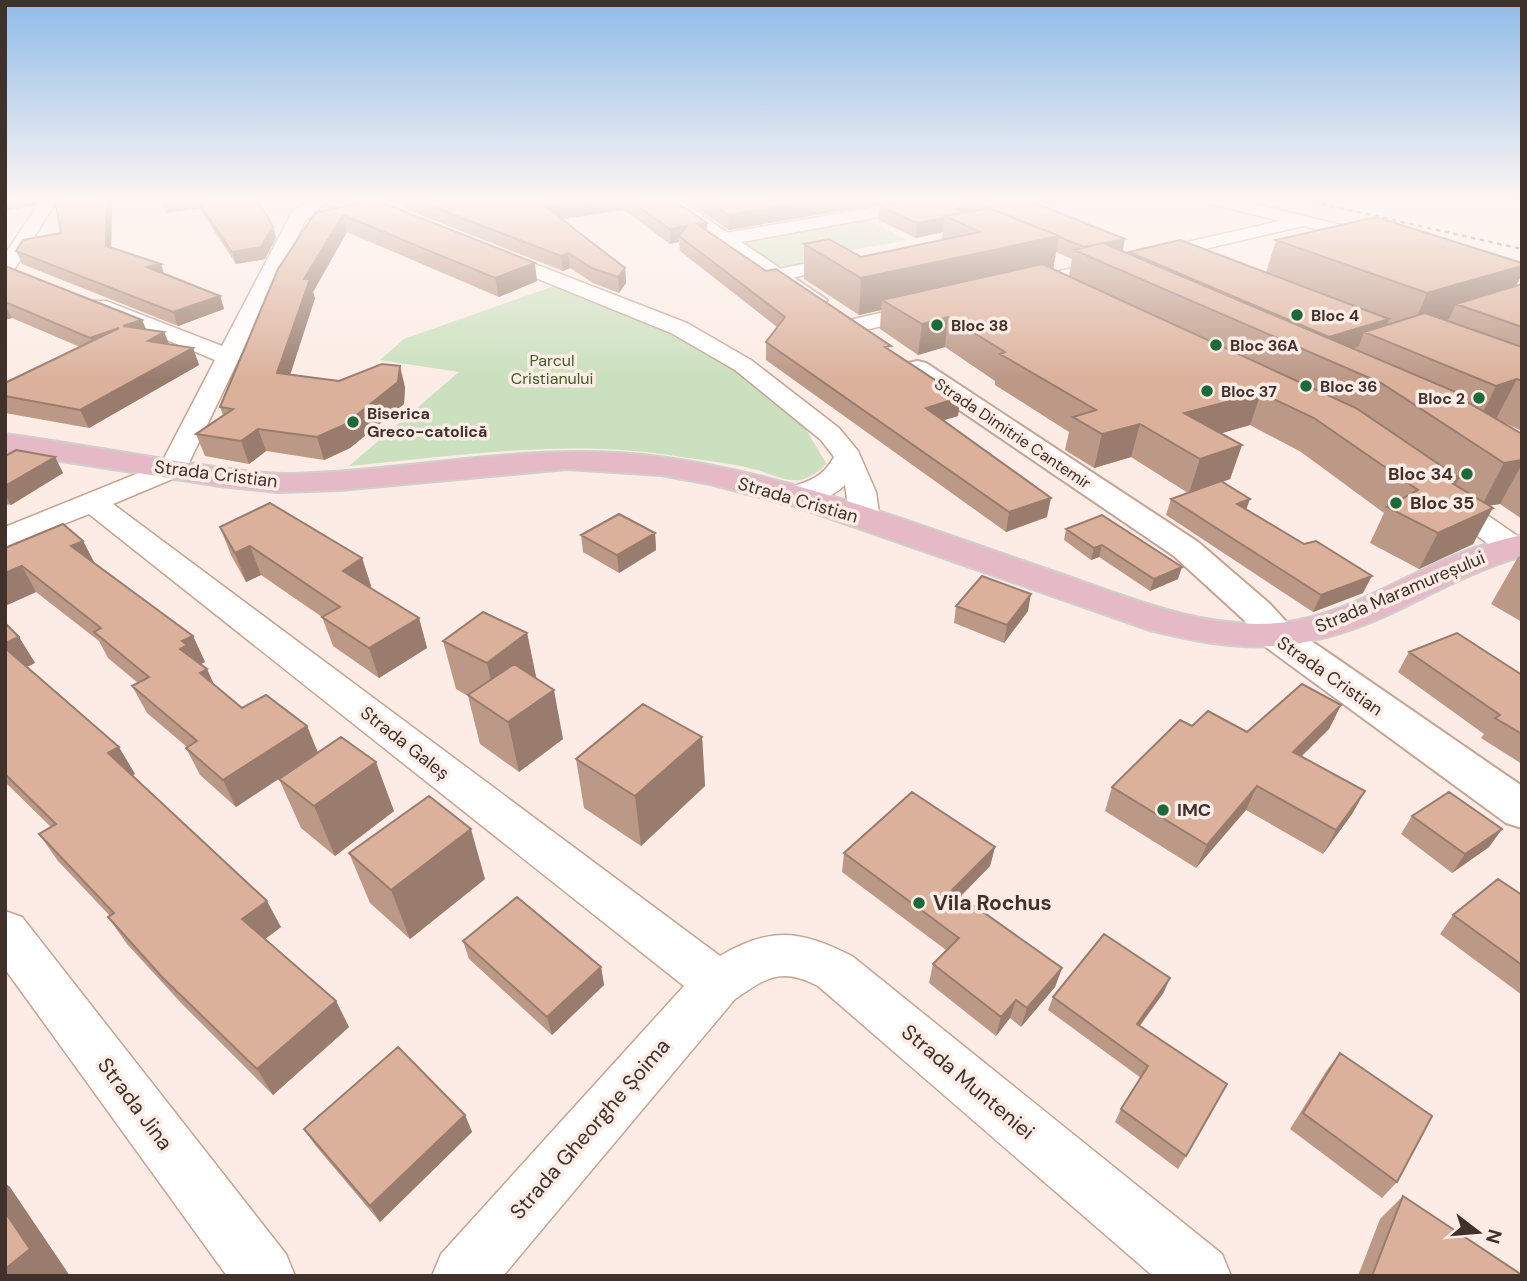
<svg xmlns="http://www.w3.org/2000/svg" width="1527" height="1281" viewBox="0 0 1527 1281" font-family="'DM Sans',sans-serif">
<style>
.green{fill:#cae0be}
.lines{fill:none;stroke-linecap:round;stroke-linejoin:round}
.minor-casing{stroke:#c7a391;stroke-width:3}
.tertiary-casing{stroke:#c7a391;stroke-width:4}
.primary-casing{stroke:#d1cecc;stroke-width:4}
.minor{fill:#fff;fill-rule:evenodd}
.tertiary{fill:#fff;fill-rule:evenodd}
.primary{fill:#e5b9c6;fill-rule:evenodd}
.rail{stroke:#887971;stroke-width:2.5;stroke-dasharray:4.5 4.5;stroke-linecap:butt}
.wall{fill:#bc9886;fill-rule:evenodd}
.shaded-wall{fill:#997c6d}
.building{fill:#dbb19c;stroke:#997c6d;stroke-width:2}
.poi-dot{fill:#1a6a3a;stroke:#fcece5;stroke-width:2.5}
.labels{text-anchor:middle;stroke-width:7;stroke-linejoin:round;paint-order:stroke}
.far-poi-label{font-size:16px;font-weight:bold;fill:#40322a;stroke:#fcece5;text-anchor:start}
.far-park-label{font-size:16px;fill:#3e5d29;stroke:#fcece5}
.far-street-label{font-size:16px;fill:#40322a;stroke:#fcece5}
.street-label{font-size:18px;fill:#40322a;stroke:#fcece5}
.poi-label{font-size:18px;font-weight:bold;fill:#40322a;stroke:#fcece5;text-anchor:start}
.near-poi-label{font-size:21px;font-weight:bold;fill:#40322a;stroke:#fcece5;text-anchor:start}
.near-street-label{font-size:21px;fill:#40322a;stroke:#fcece5}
</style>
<rect width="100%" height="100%" fill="#fcece5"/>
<!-- green -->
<path class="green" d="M866,218L907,240L836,253L785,270L740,240Z
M554,286L663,330L730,364L801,421L826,463C822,471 808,478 800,480C784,482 768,472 753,469C726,462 697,460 669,455C563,439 455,456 349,466L459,372L380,360L404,339Z"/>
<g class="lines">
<defs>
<path id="minor" d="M41,200H57L12,273L5,275V254Z
M309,200H329L305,221L186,469L182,475L113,504L720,956C771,926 800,930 852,956L1222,1254L1231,1276H1153L818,986C781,967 767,977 735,999L503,1276H432L441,1254L684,986L89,514L5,547V527L161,464L215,360L92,309L88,305L92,301H106L222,346L292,212Z
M917,200H953L945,205L725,245L716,239L725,233Z
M1209,200H1237L1383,235L1385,239L1376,245L1303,226L1020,292L1010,286L1020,280L1280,221L1211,204Z
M491,247L687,323L751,360L839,428L858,451L876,492L880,520L876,526L865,529L854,526L850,520L845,485C831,499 801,509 782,504L777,498C790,479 816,490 834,457L821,440L735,370L671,333L484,257L481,253Z
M849,254L856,256L859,260L856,264L777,281L767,275L770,271Z
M928,302L939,308L936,313L853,333L842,326L845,321Z
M1445,490L1455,493L1522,539V554H1502L1435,505L1430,499L1435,493Z
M5,911L22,917L286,1254L295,1276H227L5,969Z"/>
<path id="tertiary" d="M658,200H679L827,300L823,305H807Z
M917,361L926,363L1198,542L1270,604L1291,627L1522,786V828L1506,823L1263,645L1244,620L1174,556L908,375L904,369L908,363Z"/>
<path id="primary" d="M5,434C62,442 119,452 176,461C215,467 253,474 293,474C416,471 537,440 660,457C795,475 924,528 1052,571C1125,596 1200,630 1279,623C1340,617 1393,582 1447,559C1471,548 1496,541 1522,535V556C1473,570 1430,595 1385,616C1298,655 1241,653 1150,630L798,507L710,484L661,475L567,469L340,490L278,492L220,486L5,452Z"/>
</defs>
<!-- minor casing -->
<use href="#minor" class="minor-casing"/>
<!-- tertiary casing -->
<use href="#tertiary" class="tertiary-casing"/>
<!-- primary casing -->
<use href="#primary" class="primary-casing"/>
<!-- minor -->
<use href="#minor" class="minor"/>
<!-- tertiary -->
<use href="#tertiary" class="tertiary"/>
<!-- primary -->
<use href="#primary" class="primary"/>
<!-- rail -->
<path class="rail" d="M1304,200L1522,249"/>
</g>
<!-- wall -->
<path class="wall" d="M55,200H112L111,248L164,273L220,296L224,309L178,326L22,264L16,251L61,233Z
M161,200H257L273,226L276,238L265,259L236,264L199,208L166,213Z
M370,200L537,281L499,297L347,232L313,292L315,298L290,374L339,381L405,387L404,404L350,448L324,460L266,451L249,464L205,456L196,434L223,415L220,407L315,213Z
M403,200H673L707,223V231L766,271L890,351L958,416L944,420L1047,517L1006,532L766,360V342L777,327L680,251L679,242L670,244L624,210L562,219L625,268L626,283L619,293L593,283L570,268L563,271L405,209Z
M684,200H902L729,230Z
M1027,200L1129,254V252L1266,273L1276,240L1522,263V274L1516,286L1522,284V431L1498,420L1522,434V519L1500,504L1489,505L1473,544L1419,569L1370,543L1384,513L1301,452L1250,425L1221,433L1242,445L1230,479L1223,482L1246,509L1363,593L1313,612L1166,515L1171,499L1188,493L1131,457L1094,468L1065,450L1069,432L995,385V381L945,347L918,355L880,329L881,310L859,315L804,279V244L861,257L942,240L943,232L916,238L878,220L879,206ZM1056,252L1072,259L1069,276L1053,269Z
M1034,200H1067L1045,204Z
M5,266L142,320L146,329L164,332L169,344L193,348L199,365L89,428L5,413V383L80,347L12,318L5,320Z
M5,456L55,457L63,473L11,505L5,504Z
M220,527L362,558L371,586L369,588L419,618L427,648L379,678L333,646L322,617L261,575L246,582L231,555Z
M1066,529L1178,579L1150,591L1099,557L1091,560L1064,540Z
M655,533L656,550L619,573L583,552L581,535Z
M83,541L95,564L193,636L205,662L201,664L207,669L214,685L242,708L307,726L318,753L394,811L335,856L301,828L279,779L286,774L236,807L200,775L186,748L187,747L147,713L132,686L138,683L108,658L99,641L36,592L5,606V548Z
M1522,555V622L1491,604L1518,557Z
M956,606L1028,611L1004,643L954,623Z
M5,623L19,637L35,663L27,667L135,774L132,775L281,927L265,939L336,1001L349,1027L273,1095L182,1004L127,944L108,917L110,916L58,861L39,834L51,827L5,782Z
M527,633L536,678L563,739L519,772L480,744L468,696L456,689L443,641Z
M1409,652L1522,675V764L1481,738L1484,734L1398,672Z
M1341,705L1329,729L1301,757L1365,791L1352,814L1323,854L1246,810L1196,868L1105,811L1112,787L1192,726L1247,732Z
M702,737L705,786L641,846L584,808L576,759Z
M1412,816L1502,829L1489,847L1452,873L1401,834Z
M995,847L990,866L961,896L1062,968L1055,987L1021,1027L1010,1018L996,1036L929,983L933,964L946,950L842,872L844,853Z
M349,853L485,879L410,939L370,903Z
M1522,895V995L1440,934L1453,915Z
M463,941L601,967L604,985L552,1035L469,959Z
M1164,992L1140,1026L1186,1156L1178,1169L1115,1122L1121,1109L1141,1078L1048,1010L1053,997Z
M1340,1053L1397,1182L1382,1198L1290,1129L1327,1070Z
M465,1115L472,1132L380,1222L315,1145L304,1129Z
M1403,1196L1522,1276H1358L1380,1219Z"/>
<!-- shaded-wall -->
<path class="shaded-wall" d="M5,200H39L34,206L5,211Z
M107,200H112L111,258L106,246Z
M176,200H197L199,208L166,213L162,202Z
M596,200H623L624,210L548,221L546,207Z
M822,200H902L729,230L728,215Z
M1046,200H1067L1045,204Z
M970,202L968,216L956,222L957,208Z
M343,215L347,232L313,292L315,298L284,394L277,373L304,279Z
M944,218L943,232L916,238L917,223Z
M707,223V237L697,224Z
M273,226L276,238L265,259L236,264L232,252Z
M687,226L679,236V242L670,244V229Z
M1059,236L1053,270L882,300L881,310L859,315L861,278Z
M1125,239L1122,254L1086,248Z
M568,253L570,268L563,271L561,256Z
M535,263L537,281L499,297L495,278Z
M161,264L165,277L147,267Z
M1522,266V274L1509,300L1456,304L1449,319L1411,330L1427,293Z
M625,268L626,283L619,293L618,277Z
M220,296L224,309L178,326L173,312Z
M5,305L12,318L5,320Z
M948,317L945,347L918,355L922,324Z
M1389,319L1381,339L1364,332L1359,346L1321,358L1329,337Z
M142,320L149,336L123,326Z
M119,328L97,355L90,338Z
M164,332L171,349L148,341Z
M193,348L199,365L89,428L80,410Z
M400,366L405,387L404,404L350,448L324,460L317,437Z
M1517,379L1496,419L1476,426L1496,386Z
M1261,393L1250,425L1178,446L1184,413Z
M961,397L958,416L924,426L926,408Z
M1140,424L1131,457L1094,468L1102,434Z
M258,429L266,451L249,464L241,441Z
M1242,445L1230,479L1189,493L1200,459Z
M55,457L63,473L11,505L5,494V486Z
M1522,460V464L1500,504L1481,507L1504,463Z
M1459,478L1441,513L1447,480Z
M1051,498L1047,517L1006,532L1009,512Z
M1250,499L1244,516L1237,504Z
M1493,508L1473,544L1419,569L1438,533Z
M655,533L656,550L619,573L617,555Z
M83,541L96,566L71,546Z
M1102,545L1099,557L1091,560L1094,548Z
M250,546L261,575L246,582L235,553Z
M362,558L371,586L353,600L343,571Z
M22,566L36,592L5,606V573Z
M1182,567L1178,579L1150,591L1154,579Z
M1372,576L1363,593L1313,612L1321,595Z
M1031,594L1028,611L1004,643L1007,625Z
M419,618L427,648L379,678L369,648Z
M527,633L537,681L498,712L487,663Z
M193,636L205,662L197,666L180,649L182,641Z
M19,637L35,663L18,671L5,651V643Z
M207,669L219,696L200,673Z
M554,690L563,739L519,772L508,722Z
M1341,705L1329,729L1281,776L1293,752Z
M307,726L318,753L236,807L223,780Z
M702,737L705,786L641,846L635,796Z
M119,747L135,774L124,780L108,753Z
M376,762L394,811L335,856L314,806Z
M1257,786L1246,810L1196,868L1207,845Z
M1365,791L1352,814L1323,854L1336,830Z
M471,829L485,879L410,939L391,890Z
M1502,829L1489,847L1452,873L1465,854Z
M995,847L990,866L948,909L952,890Z
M267,901L281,927L257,945L242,919Z
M601,967L604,985L552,1035L547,1017Z
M1062,968L1055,987L1021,1027L1027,1008Z
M1170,978L1164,992L1131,1037L1137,1024Z
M1016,1000L1010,1018L996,1036L1001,1017Z
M336,1001L349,1027L273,1095L257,1069Z
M465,1115L472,1132L380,1222L370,1206Z
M5,1183L10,1187L70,1276H5Z"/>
<!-- building -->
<path class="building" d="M55,200H107L106,246L161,264L147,267L220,296L173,312L16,251L23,240L61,233Z
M197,200H257L273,226L261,247L232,252Z
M370,200H375L535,263L495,278L343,215L304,279H310L277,373L339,381L382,364L400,366L398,382L344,425L317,437L258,429L241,441L196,434L233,409L220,407L278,269L315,213Z
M415,200H596L546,207L625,268L618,277L592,268L568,253L561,256Z
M629,200H673L707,223L697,224L766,271L776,269L891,346L885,347L961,397L926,408L1051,498L1009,512L766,342L785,317L679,236L687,226L670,229Z
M704,200H822L728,215Z
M913,200H1027L1125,239L1084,247L1059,237V236L989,208H987L970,202L957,208L962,213L945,216L944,218L917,223L879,206Z
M989,208L1059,236L861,278L804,244L829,239L861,257L980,232L945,216Z
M1376,217L1522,263V266L1427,293L1276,240Z
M1180,240L1389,319L1329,337L1129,252Z
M1103,243L1463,395L1459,397L1522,434V460L1504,463L1381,383L1074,250Z
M1042,264L1356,408L1459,478L1447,480L1493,508L1438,533L1387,507L1418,490L1314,418L1261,393L1184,413L1242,445L1200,459L1140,424L1102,434L1073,417L1096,410L1000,354L1005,352L948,317L922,324L882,300Z
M5,266L142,320L123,326L164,332L148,341L193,348L80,410L5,396V383L119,328L90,338L5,302Z
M1522,284V327L1456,304Z
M1425,313L1522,347V381L1517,379L1496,386L1364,332Z
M16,450L55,457L5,486V456Z
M1221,481L1250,499L1237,504L1304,544L1316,541L1372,576L1321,595L1171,499Z
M270,503L362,558L343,571L419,618L369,648L322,617L340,607L250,546L235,553L220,527Z
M619,514L655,533L617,555L581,535Z
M1102,515L1182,567L1154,579L1102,545L1094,548L1066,529Z
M63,524L83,541L71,546L193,636L182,641L187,645L180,649L207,669L200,673L242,708L266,695L307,726L223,780L186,748L197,741L132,686L149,677L94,632L101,628L22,566L5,573V548Z
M982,576L1031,594L1007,625L956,606Z
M483,612L527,633L487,663L443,641Z
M5,623L19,637L5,643Z
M1457,633L1522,675V734L1495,718L1500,715L1409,652Z
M5,648L119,747L108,753L267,901L242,919L336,1001L257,1069L163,978L108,917L114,913L39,834L56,824L5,774Z
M514,664L554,690L508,722L468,695Z
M1302,684L1341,705L1293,752L1365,791L1336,830L1257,786L1207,845L1112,787L1180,720L1192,726L1208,711L1247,732Z
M643,704L702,737L635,796L576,759Z
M341,737L376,762L314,806L279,779Z
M912,792L995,847L952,890L1062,968L1027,1008L1016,1000L1001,1017L933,964L959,938L844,853Z
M1449,792L1502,829L1465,854L1412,816Z
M429,796L471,829L391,890L349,853Z
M1498,879L1522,895V965L1453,915Z
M517,897L601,967L547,1017L463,941Z
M1104,934L1170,978L1137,1024L1227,1084L1186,1156L1121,1109L1148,1066L1053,997Z
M398,1047L465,1115L370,1206L304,1129Z
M1340,1053L1432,1116L1397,1182L1303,1113Z
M1403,1196L1522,1275V1276H1372Z
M5,1212L30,1249L5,1269Z"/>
<!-- sky -->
<linearGradient id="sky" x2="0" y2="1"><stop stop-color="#8fbbe8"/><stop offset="0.53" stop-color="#fef6f3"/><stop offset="1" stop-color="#fef6f3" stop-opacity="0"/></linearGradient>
<rect width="1527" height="379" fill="url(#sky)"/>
<!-- markers -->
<g class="poi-dot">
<circle cx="1297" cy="315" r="7"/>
<circle cx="937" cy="325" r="7"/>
<circle cx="1216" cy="345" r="7"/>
<circle cx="1306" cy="386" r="7"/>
<circle cx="1207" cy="391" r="7"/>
<circle cx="1479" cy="398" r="7"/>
<circle cx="353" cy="422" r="7"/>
<circle cx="1467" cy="474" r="7"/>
<circle cx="1396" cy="503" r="7"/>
<circle cx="1163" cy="810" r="7"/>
<circle cx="919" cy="903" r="7"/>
</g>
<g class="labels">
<!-- far-poi labels -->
<g class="far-poi-label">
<text x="1311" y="321">Bloc 4</text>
<text x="951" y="331">Bloc 38</text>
<text x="1230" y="351">Bloc 36A</text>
<text x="1320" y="392">Bloc 36</text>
<text x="1221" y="397">Bloc 37</text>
<text x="1465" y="404" text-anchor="end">Bloc 2</text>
<text x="367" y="419">Biserica<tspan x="367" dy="18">Greco-catolică</tspan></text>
</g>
<!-- far-park labels -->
<g class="far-park-label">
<text x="552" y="366">Parcul<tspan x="552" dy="18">Cristianului</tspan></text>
</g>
<!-- far-street labels -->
<g class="far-street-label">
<text transform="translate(1013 433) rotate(34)" y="6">Strada Dimitrie Cantemir</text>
</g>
<!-- street labels -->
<g class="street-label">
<text transform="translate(216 474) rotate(7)" y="6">Strada Cristian</text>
<text transform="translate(798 500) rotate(16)" y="6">Strada Cristian</text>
<text transform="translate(1400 592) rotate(-23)" y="6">Strada Maramureșului</text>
<text transform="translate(1330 676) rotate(35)" y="6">Strada Cristian</text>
<text transform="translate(405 743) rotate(38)" y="6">Strada Galeș</text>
</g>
<!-- poi labels -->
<g class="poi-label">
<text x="1453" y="480" text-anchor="end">Bloc 34</text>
<text x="1410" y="509">Bloc 35</text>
<text x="1177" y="816">IMC</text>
</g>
<!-- near-poi labels -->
<g class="near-poi-label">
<text x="933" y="910">Vila Rochus</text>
</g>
<!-- near-street labels -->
<g class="near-street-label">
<text transform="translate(968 1082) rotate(40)" y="7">Strada Munteniei</text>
<text transform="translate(135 1104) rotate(53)" y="7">Strada Jina</text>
<text transform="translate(590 1129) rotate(-49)" y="7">Strada Gheorghe Șoima</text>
</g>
</g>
<!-- border -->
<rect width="1527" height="1281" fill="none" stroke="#40322a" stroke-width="14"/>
<!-- north arrow -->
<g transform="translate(1478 1232) rotate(106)" stroke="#fcece5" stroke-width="5" paint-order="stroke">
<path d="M0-5L12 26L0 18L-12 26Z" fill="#40322a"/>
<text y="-10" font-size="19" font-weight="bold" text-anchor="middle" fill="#40322a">N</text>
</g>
</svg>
